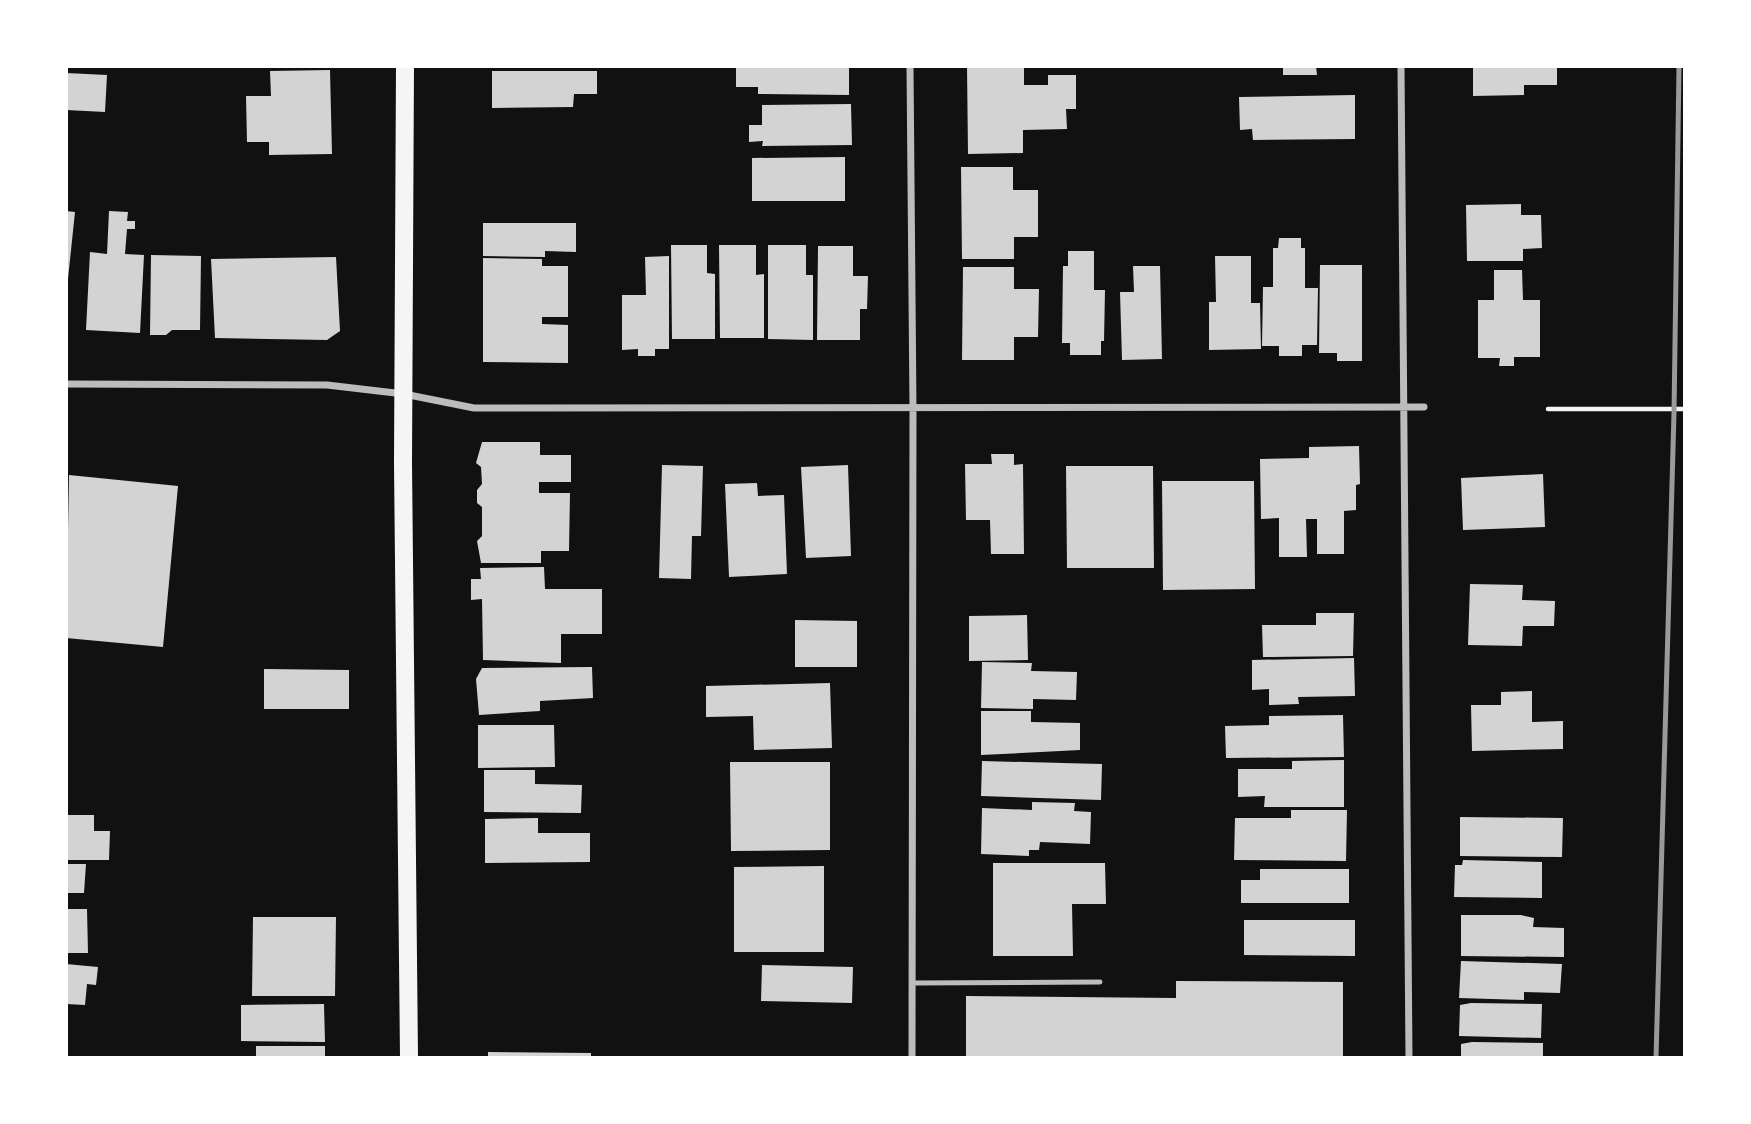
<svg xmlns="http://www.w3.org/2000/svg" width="1751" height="1124" viewBox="0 0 1751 1124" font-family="'Open Sans',sans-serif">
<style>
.building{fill:#d3d3d3}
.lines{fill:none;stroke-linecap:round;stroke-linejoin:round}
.path{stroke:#f5f5f5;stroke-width:4.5}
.service{stroke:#bcbcbc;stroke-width:5}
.minor{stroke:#bcbcbc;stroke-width:7}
.primary{stroke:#f5f5f5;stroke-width:18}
.rail{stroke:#9a9a9a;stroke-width:5}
</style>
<rect width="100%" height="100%" fill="#111"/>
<!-- building -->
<path class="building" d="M736,66H849V95L758,94V87H736Z
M967,66H1024V85H1048V75H1076V109H1066L1067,129L1023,130V153L968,154Z
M1283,66H1316L1317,75H1283Z
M1473,66H1557V85H1524V95L1473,96Z
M330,70L332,154L269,155V142H247L246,96H271L270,71Z
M492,71H597V94H574L573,107L492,108Z
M66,73L107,75L105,112L66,110Z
M1355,95V139L1253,140L1252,129L1240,130L1239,97Z
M851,104L852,145L762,146L763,141L749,142V125H762V105Z
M845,157V201H752V158Z
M961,167H1013V190H1038V237H1014V259H962Z
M1521,204V215H1541L1542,248L1523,249V261H1467L1466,205Z
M66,211L75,212L68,279H66Z
M109,211L128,212L127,221H135V229H127L125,254L144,255L140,333L86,330L90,252L107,254Z
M483,223H576V252L545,251V257L483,256Z
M1279,238H1301V248H1305V288H1318L1317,345H1302V356H1279V346H1262L1263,287H1273V248H1278Z
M671,245H707V273L715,274V339H672Z
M719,245H756V275L764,274V338H720Z
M768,245H806V275H813V340L768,339Z
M818,246H853V276H868L867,309H860V340H817Z
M1068,251H1094V290H1105L1104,341H1101V355H1070V343H1062L1063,266H1068Z
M151,255L201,256L200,330H172L166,335H150Z
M669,256V349H655V356H638V349L622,350V295H646L645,257Z
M1215,256H1251V303H1260L1261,349L1209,350V302H1216Z
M336,257L340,331L327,340L215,338L211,259Z
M483,258L542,259V266H568V317H542V324L568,325V363L483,362Z
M1320,265H1362V361H1337V353H1319Z
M1133,266H1160L1162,359L1122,360L1120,292H1134Z
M963,267H1014V289H1039L1038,337H1014V360H962Z
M1494,270H1522L1523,300H1540V357H1514V366H1499L1500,358H1478V300H1494Z
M482,442H540V455H571V482H539V493H570L569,551H541V563H481L477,541L482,536V507L477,503V490L482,484L481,467L476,463Z
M1359,446L1360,484L1356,485V510L1344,511V554H1317V519H1306L1307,557H1279V518L1261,519L1260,459L1309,458V447Z
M991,454H1014V465L1023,464L1024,554H991L990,520H966L965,464H992Z
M662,465L703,466L701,536H692L691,579L659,578Z
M848,465L851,556L806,558L801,467Z
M1066,466H1153L1154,568H1067Z
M1543,474L1545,527L1463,530L1461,478Z
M69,475L178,486L163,647L66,638Z
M1162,481H1254L1255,589L1163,590Z
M757,483L758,496L784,495L787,574L729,577L725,484Z
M544,567L545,589H602V634H561V663L483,660L482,599L471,600V579H481L480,568Z
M1470,584L1523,585L1522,600L1555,601L1554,626H1523L1522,646L1468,645Z
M1316,613H1354L1353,656L1263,657L1262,625H1316Z
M1027,615L1028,660L969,661V616Z
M795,620L857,621V667H795Z
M1354,658L1355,696L1298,697L1299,704L1269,705V689L1252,690V660Z
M982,662L1032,663L1031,671L1077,672L1076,700L1033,699V709L981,708Z
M592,667L593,698L540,701V711L479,715L476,679L482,668Z
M264,669L349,670V709H264Z
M830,683L832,748L754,750L753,716L706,717V686Z
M1532,691V722L1563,721V749L1472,751L1471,705H1501V692Z
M981,711H1031V722L1080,723V750L981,755Z
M1343,715L1344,757L1226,758L1225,726L1269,725V716Z
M478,725H554L555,767L478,768Z
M1344,760V807H1264L1265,796L1238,797V769H1292V761Z
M982,761L1102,764L1101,800L981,796Z
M730,762H830V850L731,851Z
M484,770H535V784L582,785L581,813L484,812Z
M1032,802L1075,803L1074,811L1091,812L1090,844L1040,842L1039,850H1029V856L981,854L982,808L1032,810Z
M1291,810H1347L1346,861L1234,860L1235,818H1291Z
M66,815H94V831H110L109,860H66Z
M1460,817L1563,818L1562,857L1460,856Z
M538,818V833H590V862L485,863V819Z
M1463,860L1542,862V898L1454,897L1455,865H1462Z
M993,863H1105L1106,904H1072L1073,956H993Z
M66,864H86L84,893H66Z
M824,866V952H734V867Z
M1260,869H1349V903H1241V880H1260Z
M66,909H87L88,953H66Z
M1461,915H1521L1534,918L1533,927L1564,928V957L1461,956Z
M253,917H336L335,996H252Z
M1244,920H1355V956L1244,955Z
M1461,961L1562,964L1560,993L1524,992V1000L1459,998Z
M66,964L98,967L96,985L87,984L85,1005L66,1004Z
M762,965L853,967L852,1003L761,1001Z
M1176,981L1343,982V1058H966V996L1176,998Z
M1471,1003L1542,1004L1541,1038L1459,1036L1460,1005Z
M324,1004L325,1042L241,1041V1005Z
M1472,1042L1543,1043V1058H1461V1044Z
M256,1046H325V1058H256Z
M488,1052L591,1053V1058H488Z"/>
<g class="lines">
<!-- path -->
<path class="path" d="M1548,409H1684"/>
<!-- service -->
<path class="service" d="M912,983L1100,982"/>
<!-- minor -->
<path class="minor" d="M910,66L913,409L912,1058
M1401,66L1409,1058
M66,384L327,385L404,394L474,408L1424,407"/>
<!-- primary -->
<path class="primary" d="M405,66L403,463L409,1058"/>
<!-- rail -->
<path class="rail" d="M1656,1058L1674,413L1679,66"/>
</g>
<!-- border -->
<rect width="1751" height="1124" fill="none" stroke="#ffffff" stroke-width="136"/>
</svg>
